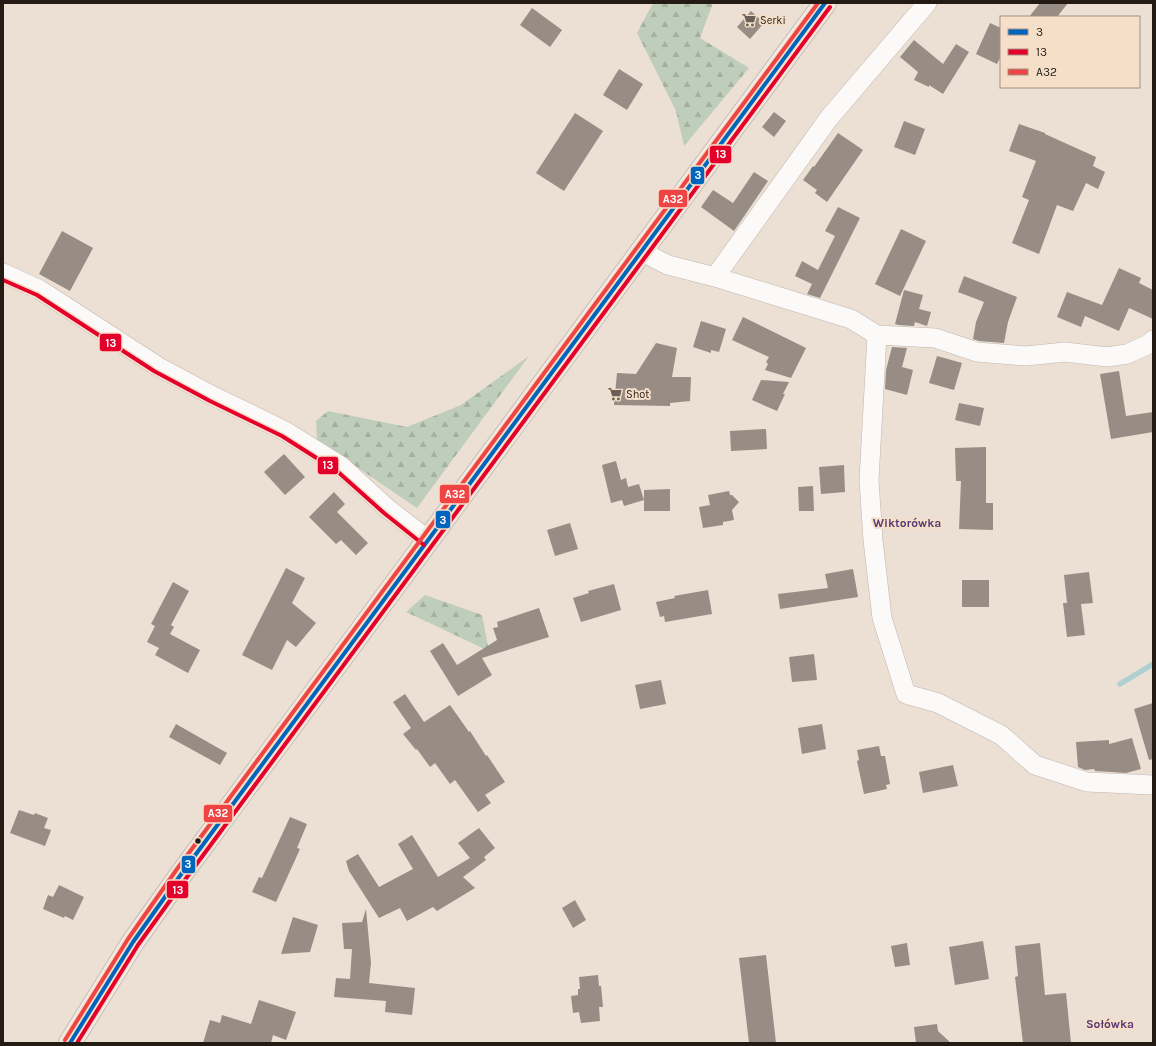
<svg xmlns="http://www.w3.org/2000/svg" width="1156" height="1046" viewBox="0 0 1156 1046" font-family="Karla,sans-serif">
<style>
.forest{fill:url(#forest-firs)}
.lines{fill:none;stroke-linecap:round;stroke-linejoin:round}
.stream{stroke:#afd0d0;stroke-width:5.5}
.building{fill:#978d85}
.minor-casing{stroke:#c1b7ae;stroke-width:20}
.major-casing{stroke:#c4beb8;stroke-width:24}
.minor{stroke:#fcfaf9;stroke-width:19}
.major{stroke:#f3ece9;stroke-width:22}
.bus-1-casing{stroke:#f6dfc9;stroke-width:7}
.bus-2-casing{stroke:#f6dfc9;stroke-width:7}
.bus-3-casing{stroke:#f6dfc9;stroke-width:7}
.bus-1{stroke:#0065bd;stroke-width:4}
.bus-2{stroke:#e4002b;stroke-width:4}
.bus-3{stroke:#ef4444;stroke-width:4}
.bus-dot{fill:#241b14;stroke:#f6dfc9;stroke-width:1.5}
.labels{text-anchor:middle;stroke-width:4;stroke-linejoin:round;paint-order:stroke}
.poi-label{font-size:11px;fill:#241b14;stroke:#f6dfc9;text-anchor:start}
.neighbourhood-label{font-size:12px;font-weight:bold;fill:#573974;stroke:#f6dfc9}
.line-badge{stroke:#f6dfc9;stroke-width:1.5}
.badge-label{font-size:11px;text-anchor:middle;font-weight:bold;fill:#fff}
</style>
<defs>
<pattern id="forest-firs" width="22" height="20" patternUnits="userSpaceOnUse"><rect width="22" height="20" fill="#bfcebb"/><path d="M5 1l3.5 6h-7zM16 11l3.5 6h-7z" fill="#a4b0a0"/></pattern>
</defs>
<rect width="100%" height="100%" fill="#ecdfd4"/>
<!-- forest -->
<path class="forest" d="M653,3H713L700,38L749,68L684,146L676,111L637,33Z
M529,356L417,508L317,440L316,421L328,411L407,427L461,405Z
M425,595L482,615L489,651L406,612Z"/>
<g class="lines">
<!-- stream -->
<path class="stream" d="M1120,684L1153,664"/>
</g>
<!-- building -->
<path class="building" d="M1040,3H1068L1057,17H1029Z
M532,8L562,30L550,47L520,25Z
M751,11L764,23L750,39L737,27Z
M990,23L1001,28V56L997,64L976,54Z
M914,40L943,64L956,44L969,52L943,94L929,85V87L914,80L918,72L900,57Z
M619,69L643,84L627,110L603,95Z
M774,112L786,121L774,137L762,127Z
M575,113L603,131L564,191L536,173Z
M904,121L925,129L915,155L894,147Z
M1019,124L1045,133V134L1096,157L1093,166L1105,172L1098,189L1086,183L1073,211L1057,205L1039,254L1012,243L1029,200L1022,197L1036,161L1009,151Z
M838,133L863,150L827,202L815,193L817,190L803,180L813,166L814,167Z
M754,172L768,181L734,231L701,207L713,190L733,203Z
M838,207L860,218L820,298L807,294L812,284L795,276L802,261L818,270L835,236L825,231Z
M901,229L926,241L900,296L875,284Z
M62,231L93,248L70,291L39,274Z
M1119,268L1141,278L1139,283L1153,290V319L1129,308L1119,331L1085,316L1081,327L1057,317L1067,292L1102,305Z
M964,276L1017,297L1008,322L1004,343L979,341L973,339L976,322L984,302L958,292Z
M904,290L923,295L919,309L931,312L927,326L915,322L914,326L898,325L895,324Z
M743,317L806,348L791,378L765,370L768,364L766,362L769,357L732,340Z
M701,321L726,329L719,352L711,350V353L693,347Z
M656,343L677,348L672,377H691L690,401L670,403V406L614,405L617,373L636,374Z
M892,347L907,348L902,367L913,370L907,395L885,389L886,370Z
M937,356L962,363L954,390L929,383Z
M1119,371L1126,416L1153,412V432L1111,439L1100,374Z
M761,380L789,382L783,394H785L777,411L752,400Z
M959,403L984,408L980,426L955,420Z
M766,429L767,449L731,451L730,431Z
M986,447V503H993V530L959,529L961,481H956L955,448Z
M284,454L305,477L285,495L264,472Z
M616,461L621,480L626,478L628,487L639,484L644,500V490L670,489V511H644V500L624,506L622,500L611,503L602,465Z
M844,465L845,492L821,494L819,467Z
M813,486L814,511H799L798,487Z
M729,491L730,495H732L739,502L732,510L734,520L723,522V525L703,528L699,507L710,505L708,495Z
M334,492L345,504L337,512L368,543L356,555L341,540L336,544L309,517Z
M570,523L578,549L555,556L547,530Z
M286,568L305,578L292,603L316,623L296,647L287,640L272,670L242,655Z
M853,569L858,597L780,609L778,594L828,588L825,574Z
M1089,572L1093,603L1081,604L1085,635L1067,637L1063,603H1067L1064,575Z
M962,580H989V607H962Z
M173,582L189,591L171,625L174,627L170,634L200,650L188,673L155,655L159,648L147,642L155,626L151,624Z
M614,584L621,610L581,622L573,598L589,593L588,591Z
M708,590L712,614L665,622L664,616L660,617L656,602L675,598L674,596Z
M539,608L549,637L482,658L492,675L458,696L430,651L443,643L457,665L497,640L493,628L498,627L497,622Z
M814,654L817,680L792,682L789,657Z
M661,680L666,704L640,709L635,685Z
M405,694L424,722L450,705L469,732L470,731L486,756L487,755L505,782L485,795L491,803L478,812L455,780L450,784L435,763L430,767L417,749L416,750L403,734L411,728L393,702Z
M1153,703V759L1149,760L1134,709Z
M176,724L227,753L220,765L169,737Z
M822,724L826,749L802,754L798,728Z
M1132,738L1141,769L1126,773L1095,771L1094,769L1085,770L1078,767L1076,742L1109,740V744Z
M879,746L881,756H885L890,784L886,785L887,789L864,794L857,761L859,760L857,750Z
M953,765L958,786L923,793L919,772Z
M19,810L34,815L35,813L48,818L44,828L51,830L45,846L10,833Z
M290,817L307,824L297,848L300,849L276,902L252,892L259,877L262,878Z
M479,828L495,848L484,857L486,860L463,877L475,888L437,911L433,907L407,921L400,908L379,918L349,871L346,861L358,854L379,887L413,869L398,844L412,835L438,877L470,858L458,843Z
M59,885L84,897L73,920L65,916L64,918L43,909L48,895L53,897Z
M575,900L586,920L573,928L562,908Z
M366,909L371,963L369,983L415,988L412,1015L385,1012L386,1001L334,997L336,978L350,979L352,949H344L342,923L362,922Z
M293,917L318,925L310,952L281,954Z
M983,941L989,979L955,985L949,947Z
M907,943L910,965L895,967L891,946Z
M1040,943L1045,995L1066,993L1071,1043H1023L1015,977L1018,976L1015,946Z
M766,955L776,1043H749L739,958Z
M598,975L599,986H601L603,1007H599L600,1021L581,1023L579,1012L573,1013L571,996L578,995V989H580L579,977Z
M259,1000L296,1012L286,1040L273,1035L271,1043H203L210,1020L220,1023L222,1015L251,1024Z
M937,1024L938,1031L951,1043H916L914,1027Z"/>
<g class="lines">
<defs>
<path id="minor" d="M642,251L656,259L668,265L715,277L851,319L877,335L869,480L873,540L882,618L906,694L938,703L1001,735L1035,765L1087,782L1153,785
M3,273L40,290L157,366L213,396L285,431L341,466L388,509L428,540
M715,277L829,118L927,3
M877,335L935,338L977,352L1026,356L1065,352L1107,357L1127,354L1149,344L1153,340"/>
<path id="major" d="M70,1043L133,942L182,873L825,3"/>
</defs>
<!-- minor casing -->
<use href="#minor" class="minor-casing"/>
<!-- major casing -->
<use href="#major" class="major-casing"/>
<!-- minor -->
<use href="#minor" class="minor"/>
<!-- major -->
<use href="#major" class="major"/>
<defs>
<path id="bus-1" d="M70,1043L133,942L182,873L825,3"/>
<path id="bus-2" d="M3,280L37,295L154,371L210,401L282,436L337,471L384,513L424,545
M77,1043L138,945L187,877L830,7"/>
<path id="bus-3" d="M65,1040L128,939L177,869L818,3"/>
</defs>
<!-- bus-1 casing -->
<use href="#bus-1" class="bus-1-casing"/>
<!-- bus-2 casing -->
<use href="#bus-2" class="bus-2-casing"/>
<!-- bus-3 casing -->
<use href="#bus-3" class="bus-3-casing"/>
<!-- bus-1 -->
<use href="#bus-1" class="bus-1"/>
<!-- bus-2 -->
<use href="#bus-2" class="bus-2"/>
<!-- bus-3 -->
<use href="#bus-3" class="bus-3"/>
</g>
<!-- icons -->
<defs>
<symbol id="supermarket-bare" viewBox="-9 -9 18 18"><path d="M-6-5.5h2.5l.6 2H6L4.5 2H-2.5L-4.4-4H-6ZM-1.5 3.2a1.3 1.3 0 1 0 .1 0ZM3 3.2a1.3 1.3 0 1 0 .1 0Z" fill="#6a6057" stroke="#f6dfc9" stroke-width="2.5" paint-order="stroke"/></symbol>
</defs>
<g fill-rule="evenodd">
<use href="#supermarket-bare" x="739" y="10" width="20" height="20"/>
<use href="#supermarket-bare" x="605" y="384" width="20" height="20"/>
</g>
<!-- markers -->
<circle class="bus-dot" cx="198" cy="841" r="3.5"/>
<g class="labels">
<!-- poi labels -->
<g class="poi-label">
<text x="760" y="24">Serki</text>
<text x="626" y="398">Shot</text>
</g>
<!-- neighbourhood labels -->
<g class="neighbourhood-label">
<text x="907" y="527">Wiktorówka</text>
<text x="1110" y="1028">Sołówka</text>
</g>
</g>
<g class="line-badge">
<rect x="709" y="145" width="23" height="19" rx="4" fill="#e4002b"/>
<rect x="690" y="166" width="15" height="19" rx="4" fill="#0065bd"/>
<rect x="658" y="189" width="30" height="19" rx="4" fill="#ef4444"/>
<rect x="99" y="333" width="23" height="19" rx="4" fill="#e4002b"/>
<rect x="317" y="456" width="22" height="19" rx="4" fill="#e4002b"/>
<rect x="439" y="484" width="31" height="20" rx="4" fill="#ef4444"/>
<rect x="435" y="510" width="16" height="19" rx="4" fill="#0065bd"/>
<rect x="203" y="804" width="30" height="19" rx="4" fill="#ef4444"/>
<rect x="181" y="855" width="15" height="19" rx="4" fill="#0065bd"/>
<rect x="166" y="880" width="23" height="19" rx="4" fill="#e4002b"/>
</g>
<g class="badge-label">
<text x="721" y="158">13</text>
<text x="698" y="179">3</text>
<text x="673" y="203">A32</text>
<text x="111" y="347">13</text>
<text x="328" y="469">13</text>
<text x="455" y="498">A32</text>
<text x="443" y="524">3</text>
<text x="218" y="817">A32</text>
<text x="188" y="868">3</text>
<text x="178" y="894">13</text>
</g>
<!-- border -->
<rect width="1156" height="1046" fill="none" stroke="#241b14" stroke-width="8"/>
<!-- legend -->
<rect x="1000" y="16" width="140" height="72" fill="#f6dfc9" stroke="#a29181"/>
<rect x="1008" y="29" width="20" height="6" fill="#0065bd" stroke="#a29181"/>
<text x="1036" y="36" font-size="12" fill="#241b14">3</text>
<rect x="1008" y="49" width="20" height="6" fill="#e4002b" stroke="#a29181"/>
<text x="1036" y="56" font-size="12" fill="#241b14">13</text>
<rect x="1008" y="69" width="20" height="6" fill="#ef4444" stroke="#a29181"/>
<text x="1036" y="76" font-size="12" fill="#241b14">A32</text>
</svg>
